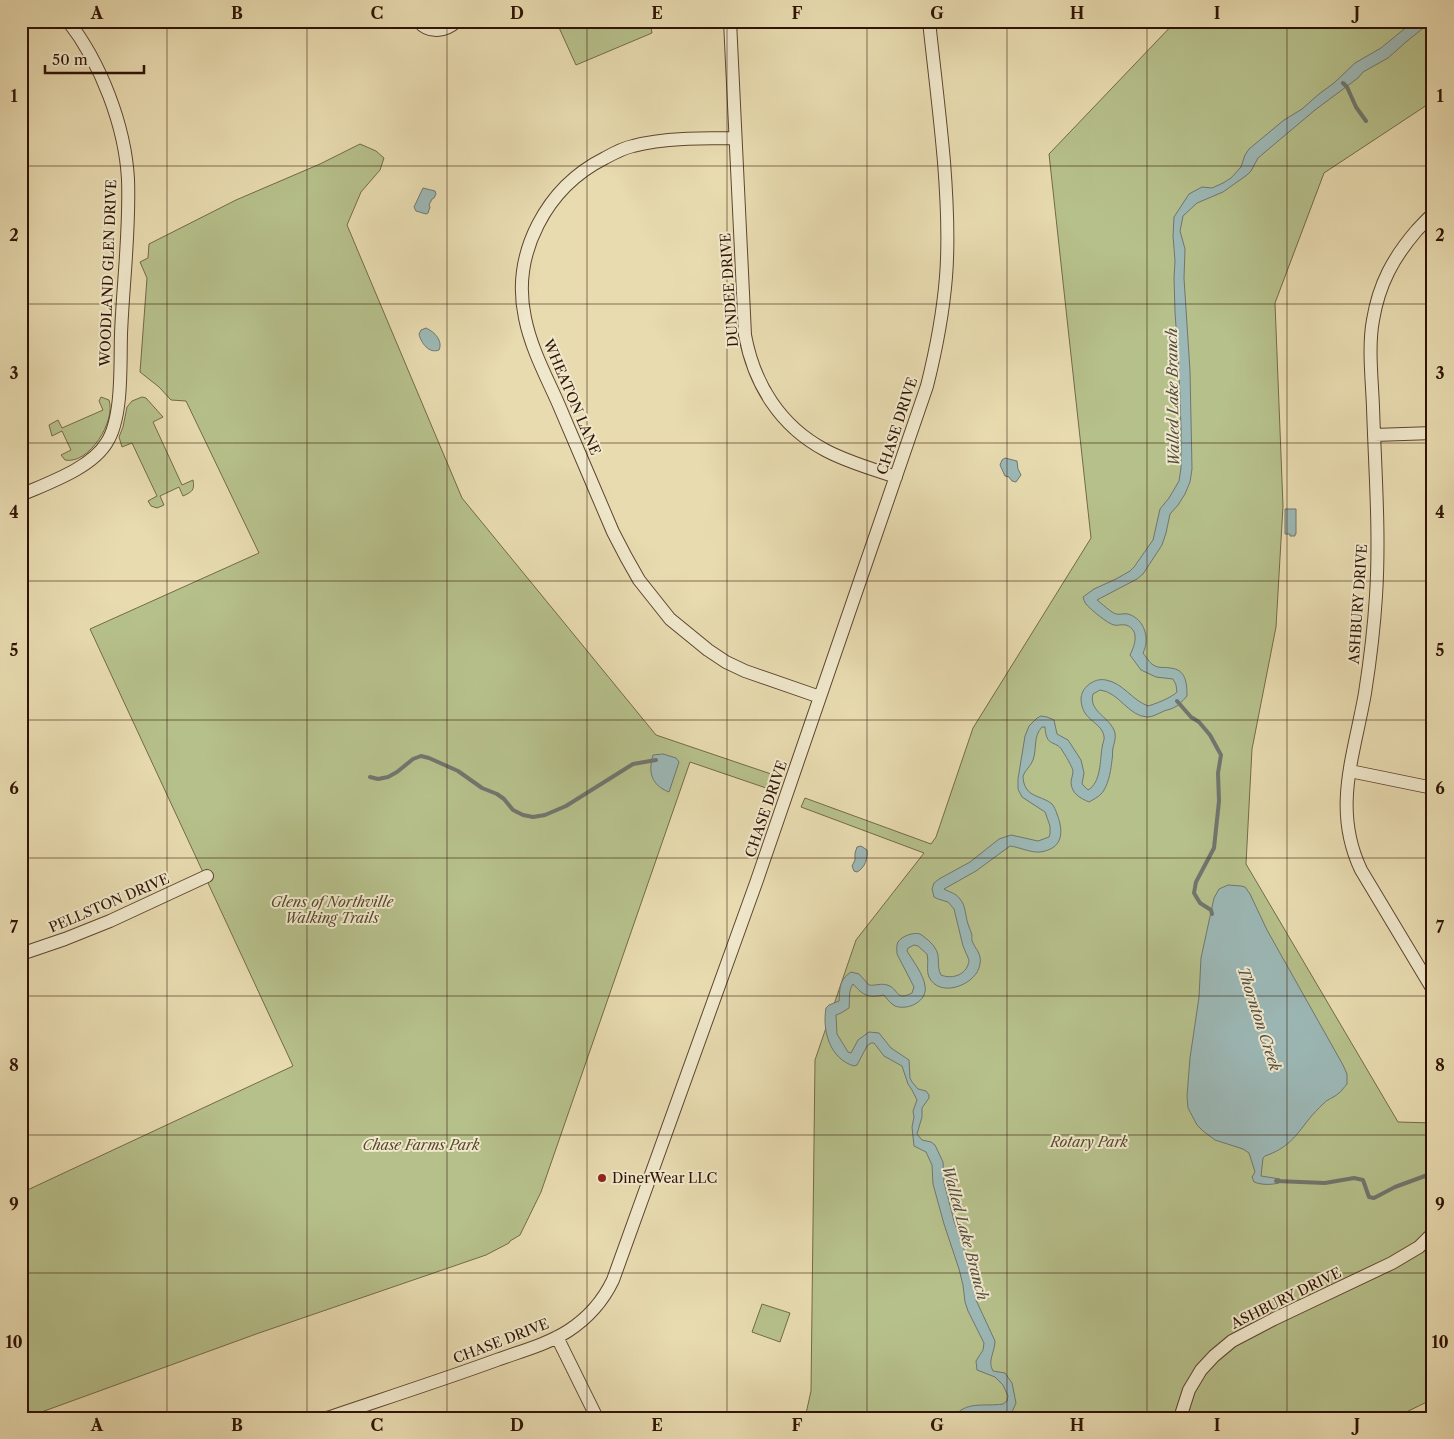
<svg xmlns="http://www.w3.org/2000/svg" width="1454" height="1439" viewBox="0 0 1454 1439" font-family="'Libre Caslon Text',serif">
<style>
.green{fill:#b6c08b;stroke:#736a48}
.water{fill:#9cb8b6;stroke:#71766f}
.lines{fill:none;stroke-linecap:round;stroke-linejoin:round}
.stream{stroke:#71766f;stroke-width:4}
.street-casing{stroke:#5e452f;stroke-width:14}
.street{stroke:#f0e8cc;stroke-width:12}
.grid{fill:none;stroke:#301304;stroke-width:1;stroke-opacity:0.55}
.poi-dot{fill:#8f2418;stroke:#f0e8cc;stroke-width:2}
.labels{text-anchor:middle;stroke-width:4;stroke-linejoin:round;paint-order:stroke}
.street-label{font-size:14px;fill:#301304;stroke:#f0e8cc}
.park-label{font-size:14px;font-style:italic;fill:#58472c;stroke:#f0e8cc}
.poi-label{font-size:14px;fill:#301304;stroke:#f0e8cc;text-anchor:start}
.water-label{font-size:15px;font-style:italic;fill:#564d42;stroke:#f0e8cc}
.neatline{fill:none;stroke:#301304;stroke-width:2}
.grid-label{font-size:16px;text-anchor:middle;font-weight:bold;fill:#301304}
</style>
<rect width="100%" height="100%" fill="#e8dbb0"/>
<filter id="stains"><feTurbulence type="fractalNoise" baseFrequency=".004" numOctaves="4"/><feColorMatrix values="0 0 0 0 .2 0 0 0 0 .09 0 0 0 0 .02 0 0 0 .5 -.17"/></filter>
<radialGradient id="worn" r=".72"><stop offset=".6" stop-color="#630" stop-opacity="0"/><stop offset="1" stop-color="#630" stop-opacity=".3"/></radialGradient>
<!-- green -->
<path class="green" d="M556,21H650L652,33L576,65Z
M1176,21H1433V101L1324,173L1275,303L1283,506L1276,627L1252,749L1246,864L1398,1122L1433,1123V1399L1394,1418H805L811,1391L815,1060L856,940L924,853L801,807L805,798L931,844L936,837L973,728L1091,538L1049,154Z
M360,144L376,151L384,158L380,170L361,192L347,225L462,498L656,735L774,775L769,789L690,762L541,1192L520,1235L510,1241L509,1243L486,1255L259,1333L25,1418H21V1193L293,1066L90,629L259,553L186,401L171,400L159,387L140,372L147,278L140,262L148,258L149,244L236,200L320,164Z
M101,397L109,400C116,421 89,465 65,460L61,455L71,450L62,431L52,436L49,425L58,420L62,428L103,410L99,401Z
M142,397L146,398L163,417L153,422L182,485L193,480C195,490 192,492 183,496L179,487L160,496L164,505L157,508L151,506L148,501L157,496L132,443L122,447L119,437L123,427L127,407L132,401Z
M762,1304L790,1313L780,1342L752,1332Z"/>
<!-- water -->
<path class="water" d="M1414,21H1432L1406,42L1388,58L1363,72L1358,78L1315,110L1258,158L1251,171L1247,175L1223,192L1197,203L1183,216L1180,231L1185,249L1184,278L1190,371L1192,469L1190,482L1185,494L1178,505L1170,514L1166,533L1162,545L1143,574L1137,579L1097,600C1101,603 1112,613 1116,614C1120,615 1124,613 1128,614C1145,619 1150,639 1143,653C1148,659 1150,665 1158,667C1162,668 1167,667 1170,668C1186,669 1187,683 1187,696C1183,700 1179,706 1173,708C1169,710 1165,710 1162,712C1157,714 1153,717 1147,717C1128,716 1119,692 1100,690L1093,694C1088,712 1111,717 1115,733C1116,739 1114,743 1113,748C1112,752 1113,756 1112,760C1111,769 1109,782 1104,790C1101,796 1094,799 1089,802C1080,798 1072,794 1071,783C1071,779 1073,775 1073,771C1072,766 1065,755 1062,750C1056,740 1046,748 1045,727H1042C1033,736 1037,749 1033,760C1031,766 1025,770 1023,776C1023,780 1024,785 1026,788C1031,797 1044,797 1052,804C1054,806 1056,811 1057,814C1064,832 1063,849 1040,852C1031,853 1019,847 1010,846L976,871L944,889C949,892 956,893 960,899C966,906 965,915 968,924C969,928 971,931 972,935C972,939 971,939 973,943C975,948 979,951 980,957C981,960 980,964 979,968C973,986 939,998 929,977C926,970 929,962 927,954L918,946L914,945L908,948L907,951C913,961 924,975 925,986C928,1001 908,1011 895,1006C891,1004 887,999 884,995C868,998 864,996 853,984C848,991 850,1000 849,1008L841,1013L836,1015L837,1034L848,1052L851,1053L858,1040L869,1032L879,1033L891,1048L909,1060L910,1078L912,1082L918,1089L926,1091L929,1095V1098L922,1108V1117L917,1134L922,1140L931,1142L935,1145L943,1162L944,1182L954,1221L970,1266L974,1284L976,1300L995,1341C995,1352 987,1361 993,1371L1005,1373L1012,1383L1016,1403L1012,1412L1004,1415L990,1412L969,1413L962,1416L960,1418H953C966,1400 984,1407 1003,1404L1007,1401L1008,1396L1003,1385L995,1377L977,1370L976,1361L983,1350L984,1343L968,1311L965,1302L963,1285L959,1269L944,1224L933,1184L932,1165L926,1152L914,1146L912,1127L914,1117L913,1111L917,1100L912,1090L908,1084L902,1066L884,1056L874,1043H871L867,1046L857,1065L854,1066C830,1059 822,1031 826,1008L829,1005L839,1001C840,988 839,980 851,972L859,974L869,985C875,986 881,983 887,985C899,988 895,1002 912,993L914,987L897,954C897,950 896,946 898,942C902,936 913,932 920,934C925,937 932,943 935,948C941,956 936,966 941,975C953,980 968,974 969,960L963,946L954,909L948,902L938,899L934,897L932,889L934,883L939,879L970,862L999,839L1011,835L1038,841L1049,837L1050,834V826L1045,812L1022,797L1018,789V779L1025,736L1029,726L1037,718L1041,716L1047,717L1054,720L1057,734L1068,740L1081,760L1084,773L1082,784L1088,790C1101,783 1100,760 1102,748C1102,744 1105,740 1104,736C1101,721 1081,721 1081,698C1082,691 1085,687 1091,683C1096,680 1100,679 1106,680C1123,683 1132,700 1148,706C1155,704 1171,698 1177,692L1176,685L1173,679L1156,677L1141,670L1130,655C1135,645 1140,630 1126,625C1121,624 1118,626 1114,625C1108,624 1090,609 1086,604C1084,601 1084,600 1083,597L1094,589L1116,579L1130,571L1134,567L1153,540L1160,509L1169,498L1179,481L1181,468V428L1179,372L1175,312L1174,278L1175,261L1173,236L1174,217L1189,194L1202,187L1212,188L1223,183L1231,178L1241,167L1245,155L1249,149L1284,120L1302,109L1319,94L1334,83L1355,63L1381,48Z
M423,188L435,191L436,194L434,198L432,199L429,205L430,207L428,213L426,214L416,211L414,207Z
M426,328C435,332 443,341 439,350C429,354 421,343 419,334L421,330Z
M1005,458L1017,461L1018,469L1021,475L1016,482L1012,481L1009,477L1005,476L1000,465L1002,460Z
M1285,509H1296V534H1295V536H1290V534H1285Z
M663,754L676,758L679,762L669,792C651,785 648,772 653,755Z
M861,846L867,850C868,858 865,868 857,872L854,871L852,866L855,860V853L857,847Z
M1228,885L1241,886L1245,887L1250,894L1267,930L1343,1065L1347,1074V1084C1344,1087 1342,1091 1339,1093C1334,1098 1327,1099 1323,1104C1318,1109 1313,1114 1309,1119C1295,1137 1288,1148 1265,1156L1263,1158L1261,1176L1280,1179L1279,1183C1270,1185 1262,1185 1254,1182L1252,1177L1255,1172L1249,1153L1243,1149L1215,1140L1203,1131L1197,1125L1188,1108L1187,1096L1190,1058L1199,997L1201,958L1214,898L1219,889Z"/>
<g class="lines">
<!-- stream -->
<path class="stream" d="M1343,83L1347,87L1356,107L1366,121
M1177,701L1191,717L1199,722L1210,735L1221,755L1218,773L1219,801L1214,848L1196,882L1194,893L1200,903L1211,910L1212,914
M370,777L378,779L388,777L397,772L413,759L421,756L429,758L458,771L482,788L497,794L504,799L513,810L523,815L533,817L545,815L566,806L633,764L656,760
M1276,1181L1325,1183L1354,1178L1363,1180L1369,1197L1374,1198L1395,1187L1433,1173"/>
<defs>
<path id="street" d="M418,21C429,34 445,32 457,21
M730,21L745,335C754,384 780,426 825,450C847,462 873,469 896,477
M735,138C704,138 662,138 633,146C623,148 614,153 605,158C547,187 511,253 525,318C531,348 546,376 558,403C576,446 595,489 613,532L626,557L639,580L670,619L708,650L726,662L745,671L820,697
M1433,214C1427,219 1422,225 1417,230C1393,258 1379,284 1373,320C1368,347 1372,380 1373,407C1375,470 1380,533 1376,596C1374,628 1370,661 1365,693C1354,756 1332,809 1361,870L1433,990
M1374,435L1433,433
M21,495C48,483 92,468 107,442C123,417 120,364 121,334C123,283 130,231 128,179C125,126 101,63 68,21
M1350,771L1433,788
M21,954L65,939L110,921L207,876
M557,1337L597,1418
M327,1418C383,1399 439,1381 494,1361C518,1352 546,1345 568,1331C588,1318 603,1301 613,1280L756,883L927,386C936,350 943,314 946,277C949,239 947,200 944,162C940,115 934,68 929,21
M1180,1418L1189,1390L1201,1370L1214,1356L1232,1341L1274,1319L1392,1263L1419,1247L1433,1233"/>
</defs>
<!-- street casing -->
<use href="#street" class="street-casing"/>
<!-- street -->
<use href="#street" class="street"/>
</g>
<!-- grid -->
<path class="grid" d="M167,21V1418M307,21V1418M447,21V1418M587,21V1418M727,21V1418M867,21V1418M1007,21V1418M1147,21V1418M1287,21V1418M21,166H1433M21,304H1433M21,443H1433M21,581H1433M21,720H1433M21,858H1433M21,996H1433M21,1135H1433M21,1273H1433"/>
<!-- markers -->
<circle class="poi-dot" cx="602" cy="1178" r="5"/>
<g class="labels">
<!-- street labels -->
<g class="street-label">
<text transform="translate(108 273) rotate(-88)" y="5">WOODLAND GLEN DRIVE</text>
<text transform="translate(729 290) rotate(-94)" y="5">DUNDEE DRIVE</text>
<text transform="translate(572 397) rotate(67)" y="5">WHEATON LANE</text>
<text transform="translate(897 426) rotate(-72)" y="5">CHASE DRIVE</text>
<text transform="translate(1358 604) rotate(-86)" y="5">ASHBURY DRIVE</text>
<text transform="translate(766 809) rotate(-71)" y="5">CHASE DRIVE</text>
<text transform="translate(109 903) rotate(-23)" y="5">PELLSTON DRIVE</text>
<text transform="translate(1286 1298) rotate(-26)" y="5">ASHBURY DRIVE</text>
<text transform="translate(501 1341) rotate(-21)" y="5">CHASE DRIVE</text>
</g>
<!-- park labels -->
<g class="park-label">
<text x="332" y="907">Glens of Northville<tspan x="332" dy="16">Walking Trails</tspan></text>
<text x="1089" y="1147">Rotary Park</text>
<text x="421" y="1150">Chase Farms Park</text>
</g>
<!-- poi labels -->
<g class="poi-label">
<text x="612" y="1183">DinerWear LLC</text>
</g>
<!-- water labels -->
<g class="water-label">
<text transform="translate(1173 397) rotate(-91)" y="5">Walled Lake Branch</text>
<text transform="translate(1259 1019) rotate(72)" y="5">Thornton Creek</text>
<text transform="translate(965 1233) rotate(75)" y="5">Walled Lake Branch</text>
</g>
</g>
<!-- margin -->
<rect width="1454" height="1439" fill="none" stroke="#e8dbb0" stroke-width="55"/>
<!-- scale -->
<path d="M45 65v8h99v-8" fill="none" stroke="#301304" stroke-width="2.5"/>
<text x="52" y="65" font-size="15" fill="#301304" stroke="#f0e8cc" stroke-width="4" paint-order="stroke">50 m</text>
<rect x="28" y="28" width="1398" height="1384" class="neatline"/>
<g class="grid-label">
<text x="97" y="19">A</text>
<text x="237" y="19">B</text>
<text x="377" y="19">C</text>
<text x="517" y="19">D</text>
<text x="657" y="19">E</text>
<text x="797" y="19">F</text>
<text x="937" y="19">G</text>
<text x="1077" y="19">H</text>
<text x="1217" y="19">I</text>
<text x="1357" y="19">J</text>
<text x="14" y="102">1</text>
<text x="1440" y="102">1</text>
<text x="14" y="241">2</text>
<text x="1440" y="241">2</text>
<text x="14" y="379">3</text>
<text x="1440" y="379">3</text>
<text x="14" y="518">4</text>
<text x="1440" y="518">4</text>
<text x="14" y="656">5</text>
<text x="1440" y="656">5</text>
<text x="14" y="794">6</text>
<text x="1440" y="794">6</text>
<text x="14" y="933">7</text>
<text x="1440" y="933">7</text>
<text x="14" y="1071">8</text>
<text x="1440" y="1071">8</text>
<text x="14" y="1210">9</text>
<text x="1440" y="1210">9</text>
<text x="14" y="1348">10</text>
<text x="1440" y="1348">10</text>
<text x="97" y="1431">A</text>
<text x="237" y="1431">B</text>
<text x="377" y="1431">C</text>
<text x="517" y="1431">D</text>
<text x="657" y="1431">E</text>
<text x="797" y="1431">F</text>
<text x="937" y="1431">G</text>
<text x="1077" y="1431">H</text>
<text x="1217" y="1431">I</text>
<text x="1357" y="1431">J</text>
</g>
<rect width="100%" height="100%" filter="url(#stains)"/>
<rect width="100%" height="100%" fill="url(#worn)"/>
</svg>
